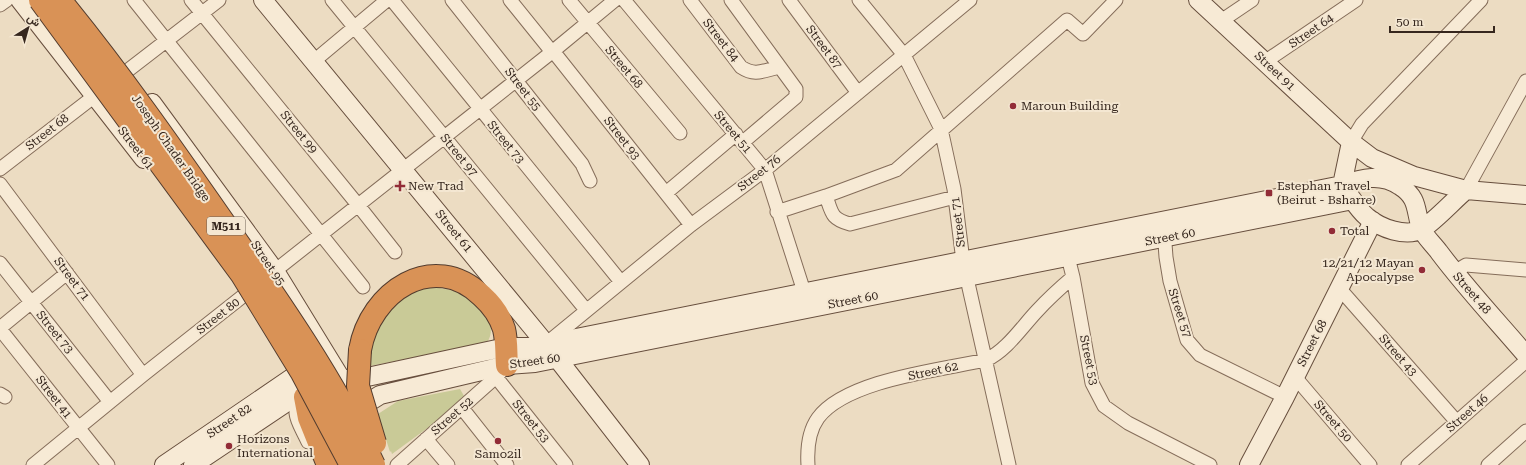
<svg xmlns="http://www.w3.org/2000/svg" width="1526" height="465" viewBox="0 0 1526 465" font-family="'Roboto Serif',Vazirmatn,serif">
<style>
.green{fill:#c9ca97}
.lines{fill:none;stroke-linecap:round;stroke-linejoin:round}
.street-casing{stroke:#856d5a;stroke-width:15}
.secondary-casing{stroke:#674e3d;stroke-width:20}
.highway-casing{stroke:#533c2e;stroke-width:24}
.street{stroke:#f7ead5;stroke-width:13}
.secondary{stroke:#f7ead5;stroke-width:18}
.highway{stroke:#d99256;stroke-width:22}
.highway-bridge-casing{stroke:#533c2e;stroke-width:24;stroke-linecap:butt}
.highway-bridge{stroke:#d99256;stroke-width:22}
.poi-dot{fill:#922c37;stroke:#f4e7d2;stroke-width:1.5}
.labels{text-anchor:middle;stroke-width:4;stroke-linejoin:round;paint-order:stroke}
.shield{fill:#f4e7d2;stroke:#6f6154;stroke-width:1}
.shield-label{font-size:11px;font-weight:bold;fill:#36271e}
.street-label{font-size:12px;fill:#36271e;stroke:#f4e7d2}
.poi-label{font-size:12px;fill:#36271e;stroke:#f4e7d2;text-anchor:start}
</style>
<rect width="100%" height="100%" fill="#ecdcc2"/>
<!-- green -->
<path class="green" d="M435,287C442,289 451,289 457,292C476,300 502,324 486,344L364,367L382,314L415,290Z
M460,389L464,396L461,398L463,402L392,454L391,451L390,452L378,414L398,401Z"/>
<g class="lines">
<defs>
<path id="street" d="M134,0L363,287
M191,0L358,205L395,252
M332,0L586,310
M392,0L621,282
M452,0L582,164L590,181
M510,0L552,52
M569,0L680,133
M624,0L765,170L807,301
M690,0L741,67C756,77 764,70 780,67
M731,0L796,89V97L743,142
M789,0L858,93
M859,0L904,55L941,129L954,189L963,261L1009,465
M0,5L7,0
M1221,21L1252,0
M553,51L691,225
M314,61L387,0
M1266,61L1356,0
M1351,142L1362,124L1481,0
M0,169L219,0
M0,184L143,375
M1466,190L1526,81
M666,193L736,134
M826,196C832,213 831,219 850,224L955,197
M777,212L826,196L896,170L1067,20L1083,34L1116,0
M1164,230L1166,257L1170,281L1187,340L1200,355L1285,397
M1066,249L1073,277L1092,383L1104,406L1128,423L1210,465
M0,263L110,402
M1454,272L1466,265L1526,270
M1339,288L1457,422
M0,328L67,273
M0,329L108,465
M547,343L691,225L765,170L970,0
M496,377L566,465
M1295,377L1370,465
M302,392C290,415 298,420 308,442
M0,394L5,397
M462,408L507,465
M426,439L448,465
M33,465L143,375L552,52L615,0
M397,465L496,377L507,365
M808,465C807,449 808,432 818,418C846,380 940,370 986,360C1007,350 1021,328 1037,311C1048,299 1060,288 1073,277
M1408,465L1526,361
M1488,465L1526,431"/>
<path id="secondary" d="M20,0L144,159
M263,0L546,344L640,465
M1198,0L1351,142L1342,185C1350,195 1357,209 1367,217C1380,228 1406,238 1422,229C1435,221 1453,201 1466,190L1526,195
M152,103L275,271L348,390
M1351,142L1372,158L1414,176L1466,190
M342,379H358L506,347H531L1342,185C1362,178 1381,173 1400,186C1419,198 1415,211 1421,228C1424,236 1434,245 1439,252C1466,288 1497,321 1526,355
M358,412L364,405L380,395L507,365L535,363L1353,200
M164,465L293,377
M193,465L302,392
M1249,465L1285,397L1373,221"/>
<path id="highway" d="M360,350C370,292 433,249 482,296C492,305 500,316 504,329C507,341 506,353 507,365
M305,397L309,418L328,465"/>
</defs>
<!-- street casing -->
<use href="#street" class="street-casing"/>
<!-- secondary casing -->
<use href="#secondary" class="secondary-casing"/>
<!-- highway casing -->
<use href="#highway" class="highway-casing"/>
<!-- street -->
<use href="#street" class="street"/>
<!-- secondary -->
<use href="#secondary" class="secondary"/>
<!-- highway -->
<use href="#highway" class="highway"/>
<defs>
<path id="highway-bridge" d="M40,0L242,275L302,373L351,465
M60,0C119,72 172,148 225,224C279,301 334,380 374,465
M360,350L358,386L375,443"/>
</defs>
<!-- highway-bridge casing -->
<use href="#highway-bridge" class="highway-bridge-casing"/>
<!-- highway-bridge -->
<use href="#highway-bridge" class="highway-bridge"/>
</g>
<!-- markers -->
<g class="poi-dot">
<circle cx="1013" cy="106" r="4"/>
<path d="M398 180h4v4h4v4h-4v4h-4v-4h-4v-4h4z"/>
<rect x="1265" y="189" width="8" height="8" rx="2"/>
<circle cx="1332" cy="231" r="4"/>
<circle cx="1422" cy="270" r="4"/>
<circle cx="498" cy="441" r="4"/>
<circle cx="229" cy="446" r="4"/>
</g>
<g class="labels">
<!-- shield labels -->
<rect class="shield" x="207" y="217" width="38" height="18" rx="3"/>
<g class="shield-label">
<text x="226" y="230">M511</text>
</g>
<!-- street labels -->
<g class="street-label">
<text transform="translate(1311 31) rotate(-34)" y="4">Street 64</text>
<text transform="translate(721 40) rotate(52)" y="4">Street 84</text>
<text transform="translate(824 47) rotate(53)" y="4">Street 87</text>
<text transform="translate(624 67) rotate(50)" y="4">Street 68</text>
<text transform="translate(1275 71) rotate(43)" y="4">Street 91</text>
<text transform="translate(523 89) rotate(52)" y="4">Street 55</text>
<text transform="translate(47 132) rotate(-38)" y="4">Street 68</text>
<text transform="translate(299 132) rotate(51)" y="4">Street 99</text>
<text transform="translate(733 132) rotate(50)" y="4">Street 51</text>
<text transform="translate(622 138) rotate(52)" y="4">Street 93</text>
<text transform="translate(506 142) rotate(51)" y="4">Street 73</text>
<text transform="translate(136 148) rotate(52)" y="4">Street 61</text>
<text transform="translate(171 148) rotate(55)" y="4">Joseph Chader Bridge</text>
<text transform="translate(459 155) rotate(51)" y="4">Street 97</text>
<text transform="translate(759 173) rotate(-38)" y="4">Street 76</text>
<text transform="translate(958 222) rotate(-97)" y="4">Street 71</text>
<text transform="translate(454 231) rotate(51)" y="4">Street 61</text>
<text transform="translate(1170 237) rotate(-11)" y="4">Street 60</text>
<text transform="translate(268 263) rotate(56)" y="4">Street 95</text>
<text transform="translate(72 279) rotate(53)" y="4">Street 71</text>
<text transform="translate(1472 293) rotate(49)" y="4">Street 48</text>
<text transform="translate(853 300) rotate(-11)" y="4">Street 60</text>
<text transform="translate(1180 313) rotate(72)" y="4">Street 57</text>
<text transform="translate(218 316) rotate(-38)" y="4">Street 80</text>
<text transform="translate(55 332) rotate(51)" y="4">Street 73</text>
<text transform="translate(1312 343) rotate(-63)" y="4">Street 68</text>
<text transform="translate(1398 355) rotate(49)" y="4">Street 43</text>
<text transform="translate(1089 360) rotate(78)" y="4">Street 53</text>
<text transform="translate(535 361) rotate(-8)" y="4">Street 60</text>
<text transform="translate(933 371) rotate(-12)" y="4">Street 62</text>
<text transform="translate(54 397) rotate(52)" y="4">Street 41</text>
<text transform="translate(1467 413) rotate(-41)" y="4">Street 46</text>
<text transform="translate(452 416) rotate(-41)" y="4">Street 52</text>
<text transform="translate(229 421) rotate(-34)" y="4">Street 82</text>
<text transform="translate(531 421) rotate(51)" y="4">Street 53</text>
<text transform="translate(1333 421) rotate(49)" y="4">Street 50</text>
</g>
<!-- poi labels -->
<g class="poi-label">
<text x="1021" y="110">Maroun Building</text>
<text x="408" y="190">New Trad</text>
<text x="1277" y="190">Estephan Travel<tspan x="1277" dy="14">(Beirut - Bsharre)</tspan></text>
<text x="1340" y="235">Total</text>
<text x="1414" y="267" text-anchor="end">12/21/12 Mayan<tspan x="1414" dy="14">Apocalypse</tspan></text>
<text x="237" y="443">Horizons<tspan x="237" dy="14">International</tspan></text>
<text x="498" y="458" text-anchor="middle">Samo2il</text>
</g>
</g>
<!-- north arrow -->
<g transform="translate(28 28) rotate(37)" stroke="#f4e7d2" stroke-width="3" paint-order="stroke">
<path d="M0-3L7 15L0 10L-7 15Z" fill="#36271e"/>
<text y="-6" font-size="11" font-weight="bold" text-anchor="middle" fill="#36271e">ش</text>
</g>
<!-- scale -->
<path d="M1390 26v6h104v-6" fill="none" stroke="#36271e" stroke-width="2"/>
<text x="1396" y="26" font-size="12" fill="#36271e" stroke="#f4e7d2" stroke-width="3" paint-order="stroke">50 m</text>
</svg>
